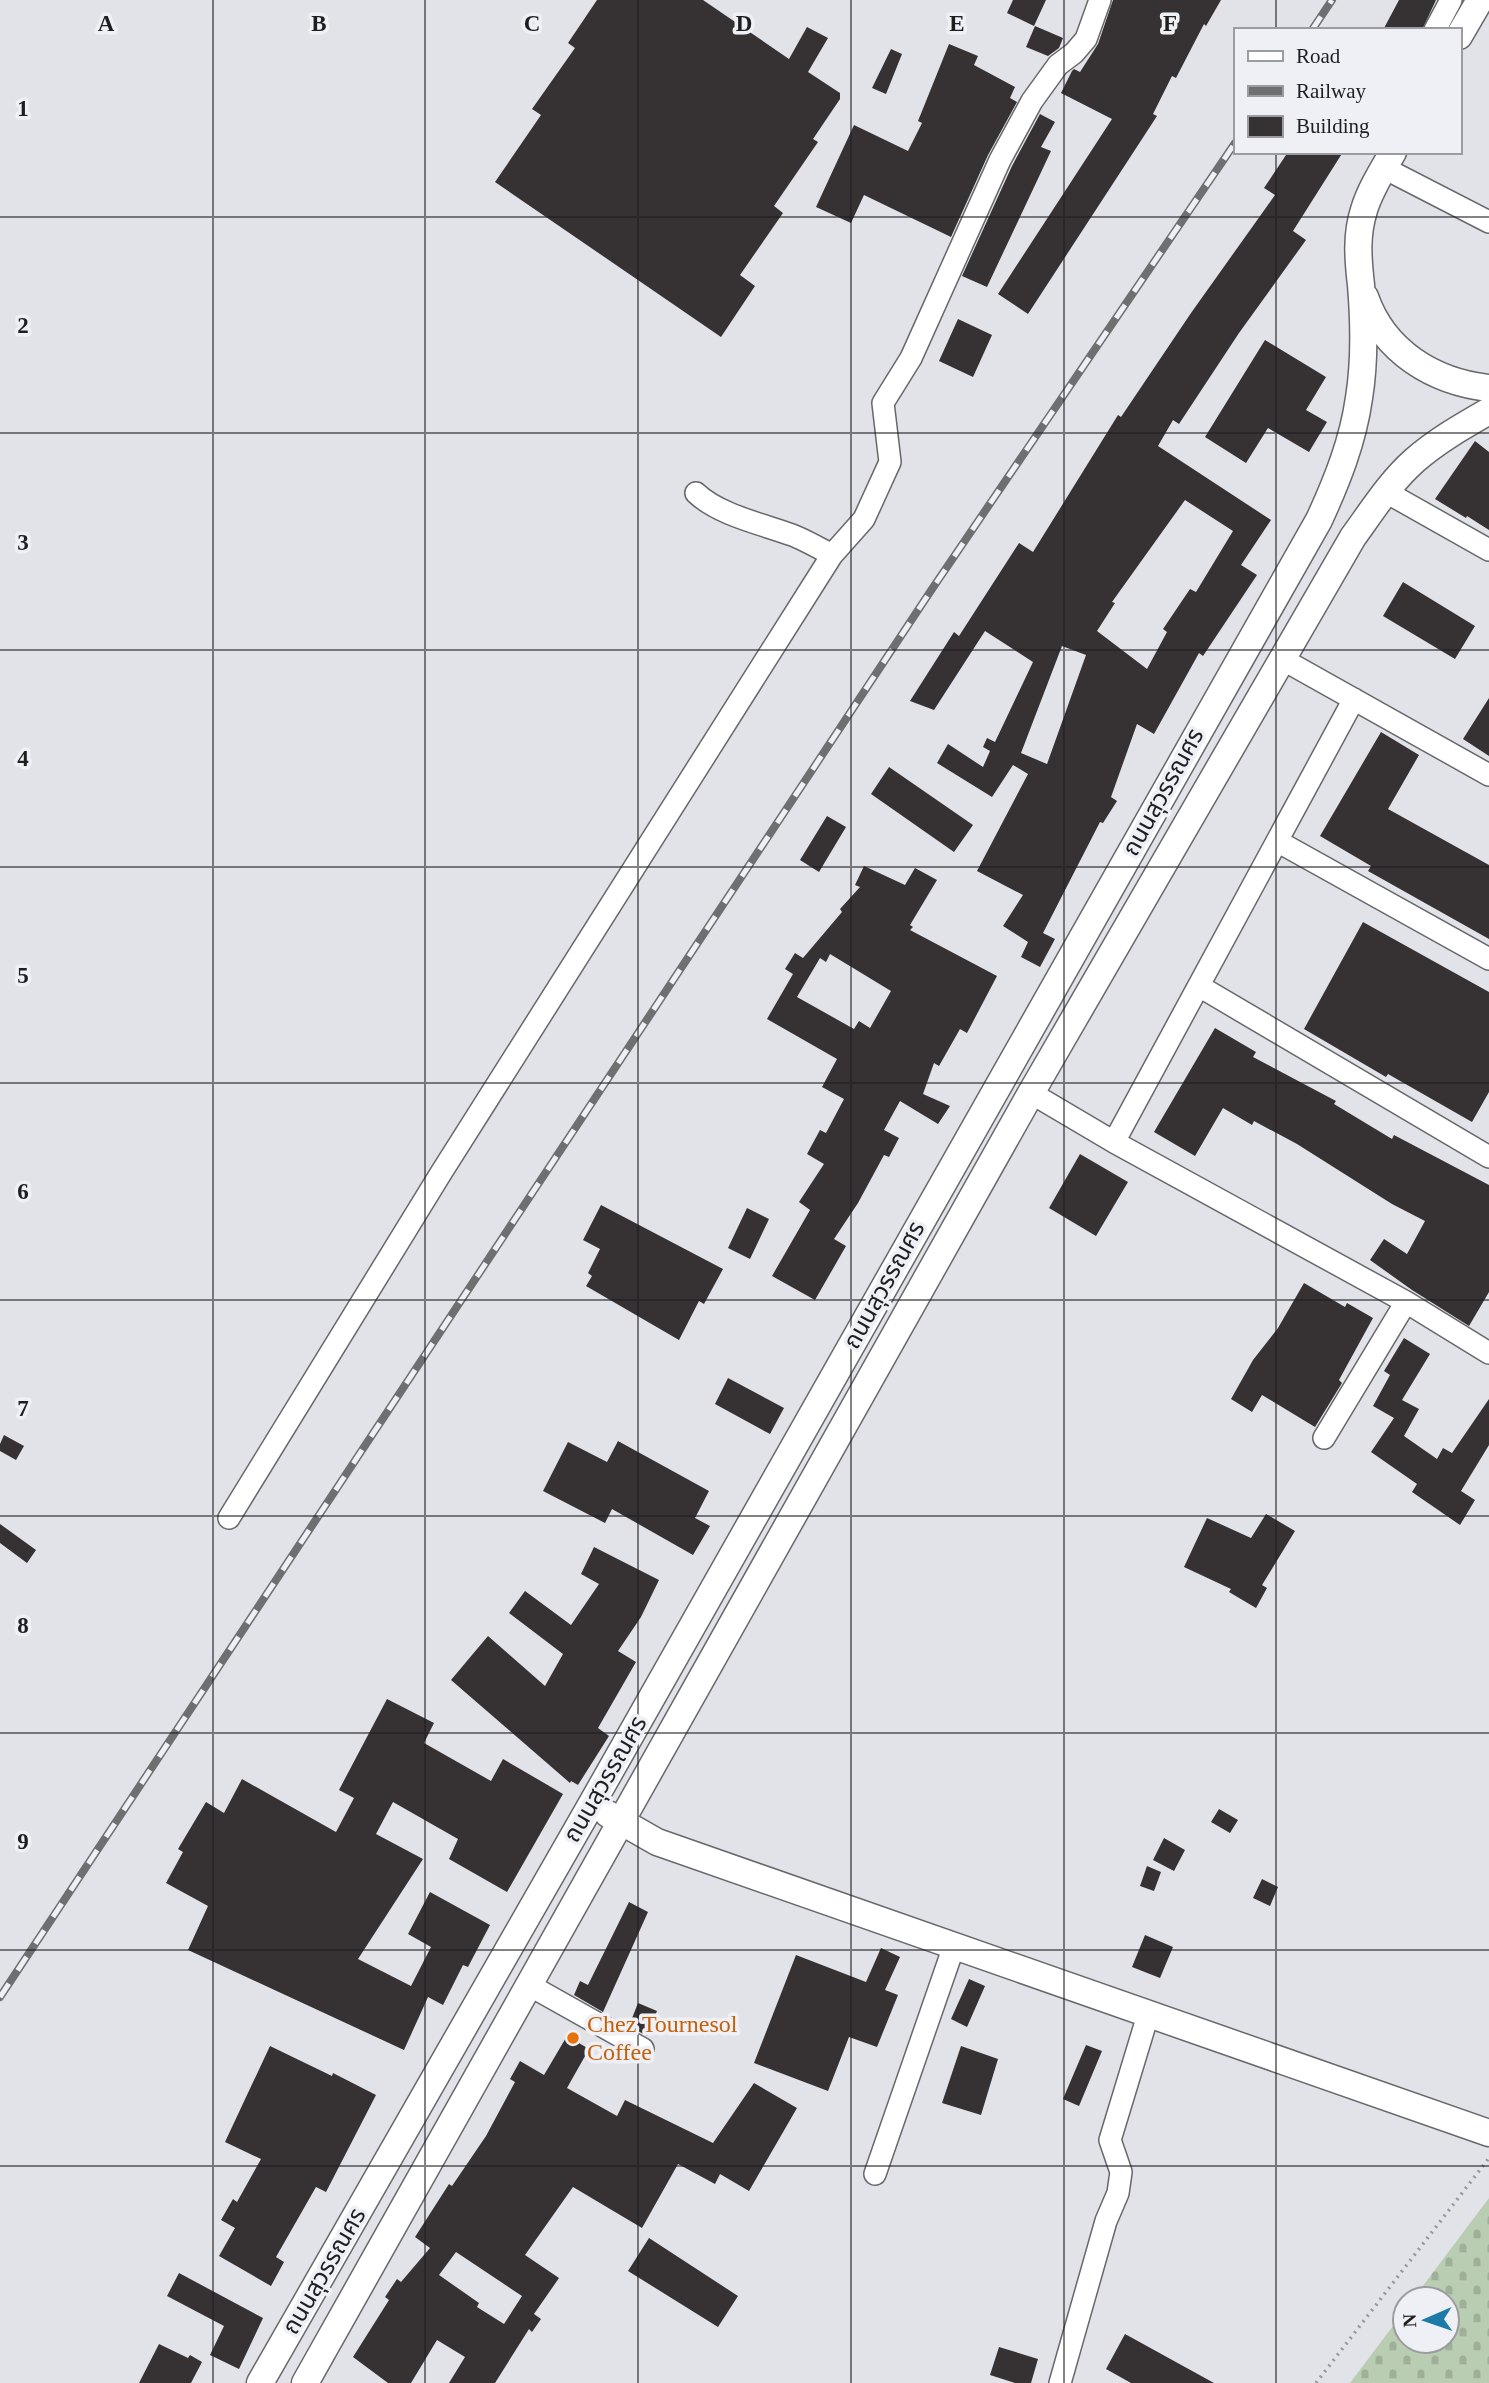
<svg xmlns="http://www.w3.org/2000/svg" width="1489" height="2383" viewBox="0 0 1489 2383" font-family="'Times New Roman','Noto Sans Thai',serif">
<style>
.cemetery{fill:url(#cemetery-stones)}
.building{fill:#363233;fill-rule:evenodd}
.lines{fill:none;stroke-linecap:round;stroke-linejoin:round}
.minor-casing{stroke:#67686b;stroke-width:24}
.major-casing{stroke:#67686b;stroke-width:29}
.path{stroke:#97989b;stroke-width:3.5;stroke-dasharray:2 5;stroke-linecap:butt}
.minor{stroke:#fff;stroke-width:21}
.major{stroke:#fff;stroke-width:26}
.rail-casing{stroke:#6e6f71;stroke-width:8}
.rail{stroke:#eff0f5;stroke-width:5;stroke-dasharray:16;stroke-linecap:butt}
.grid{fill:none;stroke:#1d1e1f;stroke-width:2;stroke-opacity:0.55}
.food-dot{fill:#e8710a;stroke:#eff0f5;stroke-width:2.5}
.labels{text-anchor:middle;stroke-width:7;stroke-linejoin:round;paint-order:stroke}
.street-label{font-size:24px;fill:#1d1e1f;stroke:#eff0f5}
.food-label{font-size:24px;fill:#c56008;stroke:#eff0f5;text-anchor:start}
.grid-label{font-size:23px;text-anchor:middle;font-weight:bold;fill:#1d1e1f;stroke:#eff0f5;stroke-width:7;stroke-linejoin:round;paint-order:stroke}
</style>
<defs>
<pattern id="cemetery-stones" width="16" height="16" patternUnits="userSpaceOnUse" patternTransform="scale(1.75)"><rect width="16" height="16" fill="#b9cdb2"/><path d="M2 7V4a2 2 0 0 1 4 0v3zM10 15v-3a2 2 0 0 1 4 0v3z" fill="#9fb099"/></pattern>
</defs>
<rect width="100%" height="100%" fill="#e2e3e8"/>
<!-- cemetery -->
<path class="cemetery" d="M1489,2198V2383H1350L1405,2310V2341H1447V2299H1413Z"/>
<!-- building -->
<path class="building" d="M597,0H703L789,59L807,27L828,38L808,72L840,93V99L813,139L818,142L774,206L783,213L740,275L755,286L721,337L495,182L541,115L532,109L575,48L568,43Z
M1013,0H1046L1034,26L1007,13Z
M1113,0H1221L1206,26L1204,24L1176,78L1172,76L1153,114L1157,116L1028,314L998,294L1112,119L1061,93L1072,71L1074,69L1080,72L1098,44Z
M1399,0H1436L1422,30H1383Z
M1035,26L1063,38L1059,48L1048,56L1026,47Z
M949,44L978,56L974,65L1015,87L1010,98L1017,102L988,155L951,237L864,195L851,223L816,207L854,125L908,151L922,123L918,121Z
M891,49L902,54L886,94L872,88Z
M1040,114L1055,122L1041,147L1051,151L987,287L962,276L1012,166Z
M1288,152H1343L1293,231L1306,240L1239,333L1179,424L1173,420L1158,446L1271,520L1241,565L1257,575L1203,656L1199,653L1154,734L1137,724L1111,797L1117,801L1103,823L1100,822L1043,933L1055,939L1040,967L1021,957L1028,942L1003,926L1023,895L977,871L1028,774L1013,765L992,797L937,763L948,744L983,767L990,751L983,747L987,738L995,742L1033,662L985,631L934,710L910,701L954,632L959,636L1019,543L1033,552L1118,415L1121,417L1191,313L1275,195L1264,188ZM1185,500L1233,531L1196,592L1190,589L1163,629L1167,632L1147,669L1097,631L1115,603L1112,602ZM1062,646L1086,655L1047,764L1021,753Z
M958,319L992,335L973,377L939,361Z
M1265,340L1326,377L1306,410L1327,422L1309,452L1268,428L1246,463L1205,437Z
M1475,441L1489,452V530L1467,516L1466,518L1435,499Z
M1403,582L1475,626L1455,659L1383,616Z
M1489,698V756L1463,739Z
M1381,732L1419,755L1388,809L1489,865V939L1368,871L1371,866L1320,836Z
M889,767L973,825L954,852L871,794Z
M827,816L846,827L819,872L800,860Z
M864,866L905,885L915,868L937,880L910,925L913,927L910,930L997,976L967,1033L960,1029L939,1066L934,1063L923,1094L950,1106L938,1124L900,1101L884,1130L899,1138L889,1157L884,1155L858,1203L834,1239L846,1246L815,1300L772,1276L810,1210L799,1202L824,1164L807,1154L820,1130L826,1133L844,1099L822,1087L837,1059L767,1019L793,974L785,969L795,953L803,958L842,912L840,909L860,887L855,885ZM830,954L891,991L870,1028L859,1021L854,1029L797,997L820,958L826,962Z
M1363,922L1489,992V1092L1472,1122L1388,1074L1386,1077L1304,1029Z
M1215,1028L1256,1052L1253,1057L1336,1101L1334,1104L1392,1139L1394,1135L1489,1185V1292L1469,1326L1412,1290L1370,1260L1384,1239L1407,1254L1425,1221L1392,1204L1297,1144L1254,1121L1252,1125L1223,1108L1195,1156L1154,1132Z
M1080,1154L1128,1182L1096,1236L1049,1208Z
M601,1205L723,1269L704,1304L699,1301L679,1340L586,1286L592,1276L588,1273L600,1249L583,1240Z
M747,1208L769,1219L750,1259L728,1248Z
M1304,1283L1345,1307L1347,1303L1373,1318L1339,1380L1342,1383L1315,1427L1262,1395L1252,1412L1231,1399L1253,1360L1278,1328Z
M1404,1338L1430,1354L1402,1400L1419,1409L1404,1436L1437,1459L1443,1448L1452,1453L1489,1399V1445L1461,1491L1475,1500L1460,1525L1412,1492L1417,1484L1371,1452L1394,1418L1373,1406L1390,1375L1384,1371Z
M728,1378L784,1408L770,1434L715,1404Z
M4,1435L24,1446L16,1460L0,1451V1444Z
M618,1441L709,1491L695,1518L710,1526L693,1555L612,1509L605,1523L543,1491L568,1442L607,1462Z
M1266,1514L1295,1531L1262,1585L1267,1588L1256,1608L1229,1592L1231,1589L1184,1567L1207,1518L1251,1538Z
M0,1524L36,1550L27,1563L0,1543Z
M594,1547L659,1580L641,1617L618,1651L636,1662L598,1728L609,1736L578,1785L571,1781L570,1783L451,1680L488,1636L545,1686L563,1654L509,1613L525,1591L571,1625L599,1584L581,1574Z
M387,1699L434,1723L424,1743L491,1781L503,1759L563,1794L507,1892L449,1859L458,1839L393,1802L376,1834L423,1859L358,1959L411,1986L431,1947L408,1934L430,1892L490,1925L468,1967L463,1965L443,2005L428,1997L404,2050L188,1950L208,1906L166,1883L183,1852L178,1849L206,1802L224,1813L242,1779L336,1832L354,1798L339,1790Z
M1219,1809L1238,1820L1230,1833L1211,1822Z
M1164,1838L1185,1850L1174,1871L1153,1860Z
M1147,1866L1161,1872L1154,1891L1140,1886Z
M1262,1879L1278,1887L1270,1906L1253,1898Z
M629,1902L648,1912L603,2012L574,1995L580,1981L588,1985Z
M1145,1935L1173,1947L1160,1978L1132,1967Z
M881,1948L900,1957L885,1990L898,1995L877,2047L849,2037L828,2091L754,2063L796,1955L866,1982Z
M969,1979L985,1986L967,2027L951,2019Z
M638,2003L657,2011L647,2036L629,2026Z
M567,2036L589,2049L567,2088L617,2116L625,2100L713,2143L754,2083L797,2108L749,2191L720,2174L715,2184L678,2164L642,2228L573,2187L525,2255L559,2278L534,2314L541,2319L532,2332L529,2329L495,2383H449L465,2357L437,2340L411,2383H388L353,2357L389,2300L385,2297L397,2279L401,2282L430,2248L415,2237L449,2184L452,2186L486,2136L515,2082L510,2079L520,2061L544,2075ZM456,2252L522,2296L504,2324L477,2307L479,2303L439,2275Z
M1086,2045L1102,2051L1079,2106L1063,2099Z
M270,2046L332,2076L333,2073L376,2095L326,2192L316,2187L276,2257L284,2262L271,2286L219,2256L235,2228L221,2220L233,2199L237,2202L261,2159L225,2142Z
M961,2046L998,2059L981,2115L942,2103Z
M649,2238L738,2296L718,2327L628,2271Z
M179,2273L263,2318L239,2369L210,2355L224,2326L167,2296Z
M1125,2334L1214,2383H1131L1106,2369Z
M159,2344L188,2358L190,2355L202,2362L191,2383H139Z
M999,2347L1038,2359L1031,2383H1015L990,2375Z"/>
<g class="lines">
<defs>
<path id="minor" d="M1435,30L1451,0
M1384,168L1489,222
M1386,492L1489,550
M696,493C719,515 762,524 792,535C805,540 819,548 832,555L864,519L890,462L883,403L911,358L1000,160L1032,101L1058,65L1074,53L1086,39L1100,0
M1282,659L1489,775
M1277,841L1489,959
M1199,986L1489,1157
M1031,1093L1114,1142L1406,1302L1489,1353
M1114,1142L1354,699
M1324,1438L1406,1302
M229,1518L441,1173L832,555
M529,1985L643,2049
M875,2174L954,1946
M1060,2383L1106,2221L1118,2193L1121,2172L1110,2140L1148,2015"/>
<path id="major" d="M1459,36L1480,0
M1365,297C1384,352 1434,382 1489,388
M608,1814L657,1842L1489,2133
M260,2383L591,1805L1319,520C1337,481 1353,441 1359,398C1365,361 1364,321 1361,285C1358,259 1356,235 1364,210C1370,190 1382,171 1393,152
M305,2383L1031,1093L1353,537C1372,511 1390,482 1415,460C1438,440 1463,426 1489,411"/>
</defs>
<!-- minor casing -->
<use href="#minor" class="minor-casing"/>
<!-- major casing -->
<use href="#major" class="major-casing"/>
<!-- path -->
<path class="path" d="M1316,2383L1489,2158"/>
<!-- minor -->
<use href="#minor" class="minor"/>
<!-- major -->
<use href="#major" class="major"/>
<defs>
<path id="rail" d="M1312,30L1332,0
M0,1997L932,589L1235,143"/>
</defs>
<!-- rail casing -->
<use href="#rail" class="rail-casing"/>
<!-- rail -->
<use href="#rail" class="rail"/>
</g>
<!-- grid -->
<path class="grid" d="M213,0V2383M425,0V2383M638,0V2383M851,0V2383M1064,0V2383M1276,0V30M1276,152V2383M0,217H1489M0,433H1489M0,650H1489M0,867H1489M0,1083H1489M0,1300H1489M0,1516H1489M0,1733H1489M0,1950H1489M0,2166H1489"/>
<!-- markers -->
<circle class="food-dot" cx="573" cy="2038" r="7"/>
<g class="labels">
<!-- street labels -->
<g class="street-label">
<text transform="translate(1163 792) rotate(-61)" y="8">ถนนสุวรรณศร</text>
<text transform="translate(884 1285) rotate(-61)" y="8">ถนนสุวรรณศร</text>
<text transform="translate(605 1779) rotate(-60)" y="8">ถนนสุวรรณศร</text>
<text transform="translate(324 2271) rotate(-60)" y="8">ถนนสุวรรณศร</text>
</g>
<!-- food labels -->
<g class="food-label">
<text x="587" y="2032">Chez Tournesol<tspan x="587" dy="28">Coffee</tspan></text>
</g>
</g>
<g class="grid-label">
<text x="106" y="31">A</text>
<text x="319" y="31">B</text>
<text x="532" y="31">C</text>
<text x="744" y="31">D</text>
<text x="957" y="31">E</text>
<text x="1170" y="31">F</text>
<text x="23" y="116">1</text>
<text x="23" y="333">2</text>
<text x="23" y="550">3</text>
<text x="23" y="766">4</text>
<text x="23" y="983">5</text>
<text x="23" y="1199">6</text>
<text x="23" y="1416">7</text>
<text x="23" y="1633">8</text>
<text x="23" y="1849">9</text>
</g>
<!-- legend -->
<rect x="1234" y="28" width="228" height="126" fill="#eff0f5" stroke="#9b9c9f" stroke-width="2"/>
<rect x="1248" y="51" width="35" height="10" fill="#ffffff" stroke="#9b9c9f" stroke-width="2"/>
<text x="1296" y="63" font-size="21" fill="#1d1e1f">Road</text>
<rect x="1248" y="86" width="35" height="10" fill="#6e6f71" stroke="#9b9c9f" stroke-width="2"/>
<text x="1296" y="98" font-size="21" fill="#1d1e1f">Railway</text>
<rect x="1248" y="116" width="35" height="21" fill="#363233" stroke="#9b9c9f" stroke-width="2"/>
<text x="1296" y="133" font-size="21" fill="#1d1e1f">Building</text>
<!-- north arrow -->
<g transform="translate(1426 2320) rotate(268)"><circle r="33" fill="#eff0f5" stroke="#9b9c9f" stroke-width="2"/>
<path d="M0-5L12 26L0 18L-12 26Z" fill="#1b7aa7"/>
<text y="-10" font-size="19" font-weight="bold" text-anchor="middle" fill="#1d1e1f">N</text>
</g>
</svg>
